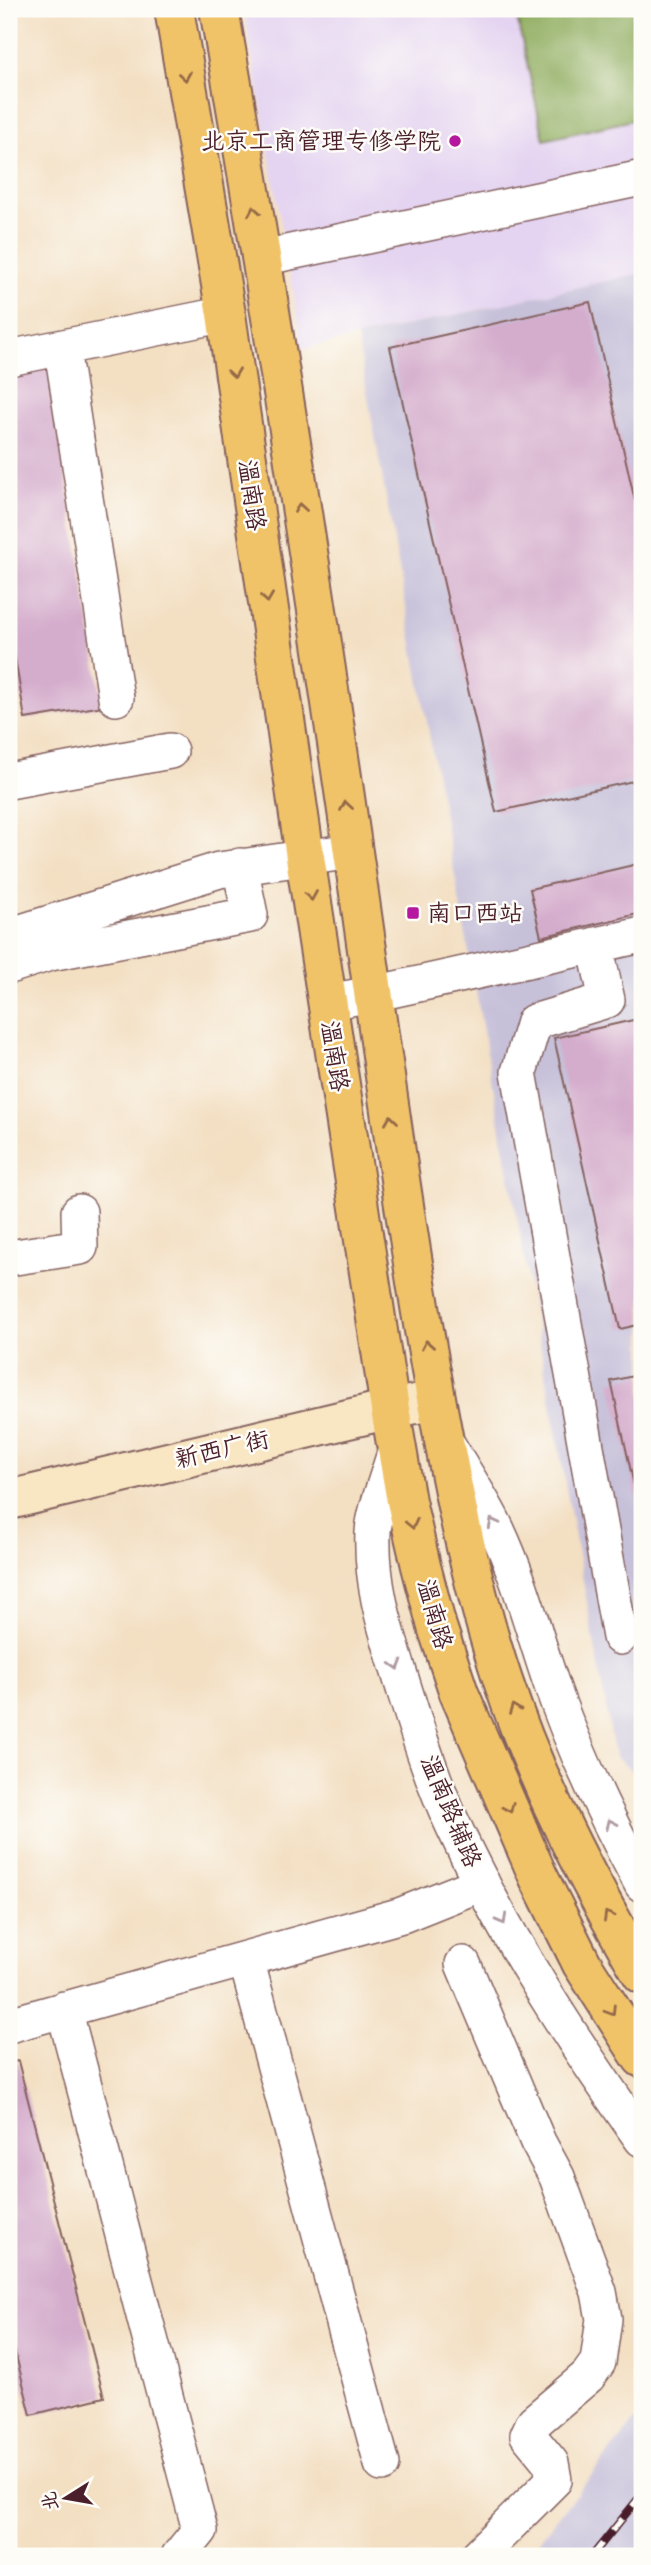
<svg xmlns="http://www.w3.org/2000/svg" width="651" height="2565" viewBox="0 0 651 2565" font-family="Itim,'LXGW WenKai TC',sans-serif">
<style>
.built{fill:#e4d3f1}
.industrial{fill:#c6c0d9}
.forest{fill:#90ad60;stroke:#6d6646;stroke-width:2}
.building{fill:#d4accc}
.lines{fill:none;stroke-linecap:round;stroke-linejoin:round}
.street-casing{stroke:#856260;stroke-width:38}
.secondary-casing{stroke:#856260;stroke-width:42}
.primary-casing{stroke:#856260;stroke-width:42}
.street{stroke:#fff;stroke-width:35}
.secondary{stroke:#f9e7c3;stroke-width:38}
.primary{stroke:#f1c369;stroke-width:38}
.rail-casing{stroke:#4a1f2b;stroke-width:8}
.rail{stroke:#fdfcf7;stroke-width:5;stroke-dasharray:16;stroke-linecap:butt}
.oneway{stroke:#956947}
.oneway2{stroke:#ae9aa0}
.poi-dot{fill:#b5179e;stroke:#fdfcf7;stroke-width:2.5}
.labels{text-anchor:middle;stroke-width:5;stroke-linejoin:round;paint-order:stroke}
.poi-label{font-size:24px;fill:#4a1f2b;stroke:#fdfcf7;text-anchor:end}
.street-label{font-size:24px;fill:#4a1f2b;stroke:#fdfcf7}
</style>
<rect width="100%" height="100%" fill="#fdfcf7"/>
<filter id="ink" filterUnits="userSpaceOnUse"><feTurbulence type="fractalNoise" baseFrequency=".0143" numOctaves="2"/><feDisplacementMap in="SourceGraphic" scale="14" xChannelSelector="R" yChannelSelector="G"/><feConvolveMatrix kernelMatrix="1 2 1 2 8 2 1 2 1" color-interpolation-filters="sRGB"/></filter>
<filter id="wash" filterUnits="userSpaceOnUse"><feTurbulence type="fractalNoise" baseFrequency=".00686" numOctaves="4" result="noise"/><feDisplacementMap in="SourceGraphic" scale="28" xChannelSelector="R" yChannelSelector="G"/><feGaussianBlur stdDeviation="1.57" result="paint"/><feColorMatrix in="noise" values="0 0 0 0 0 0 0 0 0 0 0 0 0 0 0 0 0 1.4 0 .05"/><feComposite in="paint" operator="in"/></filter>
<g filter="url(#wash)">
<rect width="100%" height="100%" fill="#f3dfc2"/>
<!-- built -->
<path class="built" d="M244,9H642V273L303,349Z"/>
<!-- industrial -->
<path class="industrial" d="M642,273V1779L615,1757L357,337Z
M642,2412V2554L641,2556H527Z"/>
<!-- forest -->
<path class="forest" d="M515,9H642V118L544,140Z"/>
<g id="blocks">
<!-- building -->
<path class="building" d="M590,302L642,532V779L496,812L390,347Z
M48,367L103,706L25,719L9,621V373Z
M642,863V913L541,937L530,889Z
M642,1018V1324L620,1329L554,1038Z
M642,1374V1516L641,1517L611,1381Z
M18,2061L104,2397L31,2415L9,2328V2063Z"/>
</g>
</g>
<g filter="url(#ink)">
<use href="#blocks" fill-opacity="0" stroke="#856260" stroke-width="2"/>
<g class="lines">
<defs>
<path id="street" d="M262,258L642,178
M62,349L116,698
M9,358L226,314
M9,781L170,751
M9,936L219,870L353,851
M595,945L607,1000L534,1022L519,1072L620,1637
M9,966L50,953L250,915L240,866
M327,1002L373,994L642,935
M9,1258L80,1247L79,1212
M397,1446C391,1468 374,1511 373,1532C371,1588 386,1629 402,1682C417,1730 432,1781 454,1827C505,1937 572,2040 642,2139
M449,1447C465,1474 483,1501 497,1530C520,1579 533,1630 550,1680C574,1751 607,1819 642,1884
M246,1959L382,2464
M463,1964L538,2142L557,2177L599,2292L604,2319L598,2362L588,2376L534,2422L528,2435L551,2463L554,2480L478,2556
M64,2009L200,2530L179,2556
M9,2025L402,1915L482,1883"/>
<path id="secondary" d="M9,1500L390,1409L436,1400"/>
<path id="primary" d="M174,9L226,314L305,857L390,1409L406,1501L421,1566L437,1627L459,1693L538,1876L582,1964L642,2058
M219,9C268,289 312,570 353,852C378,1023 400,1194 430,1365C449,1471 469,1579 503,1681C537,1784 588,1881 642,1974"/>
</defs>
<!-- street casing -->
<use href="#street" class="street-casing"/>
<!-- secondary casing -->
<use href="#secondary" class="secondary-casing"/>
<!-- primary casing -->
<use href="#primary" class="primary-casing"/>
<!-- street -->
<use href="#street" class="street"/>
<!-- secondary -->
<use href="#secondary" class="secondary"/>
<!-- primary -->
<use href="#primary" class="primary"/>
<defs>
<path id="rail" d="M592,2556L642,2494"/>
</defs>
<!-- rail casing -->
<use href="#rail" class="rail-casing"/>
<!-- rail -->
<use href="#rail" class="rail"/>
</g>
<!-- one-way arrows -->
<defs><path id="oneway-chevron" d="M-2-3.5L2.5 0L-2 3.5" fill="none" stroke-width="1.6" stroke-linecap="round" stroke-linejoin="round" transform="scale(1.75)"/></defs>
<g class="oneway">
<use href="#oneway-chevron" transform="translate(185 76) rotate(81)"/>
<use href="#oneway-chevron" transform="translate(254 211) rotate(-100)"/>
<use href="#oneway-chevron" transform="translate(234 373) rotate(82)"/>
<use href="#oneway-chevron" transform="translate(300 508) rotate(-99)"/>
<use href="#oneway-chevron" transform="translate(267 598) rotate(82)"/>
<use href="#oneway-chevron" transform="translate(346 806) rotate(-99)"/>
<use href="#oneway-chevron" transform="translate(311 896) rotate(81)"/>
<use href="#oneway-chevron" transform="translate(391 1120) rotate(-98)"/>
<use href="#oneway-chevron" transform="translate(427 1345) rotate(-100)"/>
<use href="#oneway-chevron" transform="translate(412 1524) rotate(77)"/>
<use href="#oneway-chevron" transform="translate(514 1709) rotate(-111)"/>
<use href="#oneway-chevron" transform="translate(509 1808) rotate(66)"/>
<use href="#oneway-chevron" transform="translate(608 1916) rotate(-120)"/>
<use href="#oneway-chevron" transform="translate(611 2011) rotate(58)"/>
</g>
<g class="oneway2">
<use href="#oneway-chevron" transform="translate(493 1523) rotate(-118)"/>
<use href="#oneway-chevron" transform="translate(397 1665) rotate(73)"/>
<use href="#oneway-chevron" transform="translate(611 1824) rotate(-115)"/>
<use href="#oneway-chevron" transform="translate(502 1920) rotate(61)"/>
</g>
</g>
<!-- markers -->
<g class="poi-dot">
<circle cx="455" cy="141" r="7"/>
<rect x="406" y="906" width="14" height="14" rx="3.5"/>
</g>
<g class="labels">
<!-- poi labels -->
<g class="poi-label">
<text x="441" y="149">北京工商管理专修学院</text>
<text x="427" y="921" text-anchor="start">南口西站</text>
</g>
<!-- street labels -->
<g class="street-label">
<text transform="translate(252 495) rotate(82)" y="8">温南路</text>
<text transform="translate(335 1056) rotate(81)" y="8">温南路</text>
<text transform="translate(222 1449) rotate(-13)" y="8">新西广街</text>
<text transform="translate(435 1614) rotate(74)" y="8">温南路</text>
<text transform="translate(451 1811) rotate(67)" y="8">温南路辅路</text>
</g>
</g>
<!-- margin -->
<rect width="651" height="2565" fill="none" stroke="#fdfcf7" stroke-width="35"/>
<!-- north arrow -->
<g transform="translate(66 2498) rotate(259)" stroke="#fdfcf7" stroke-width="5" paint-order="stroke">
<path d="M0-5L12 26L0 18L-12 26Z" fill="#4a1f2b"/>
<text y="-10" font-size="19" font-weight="bold" text-anchor="middle" fill="#4a1f2b">北</text>
</g>
</svg>
